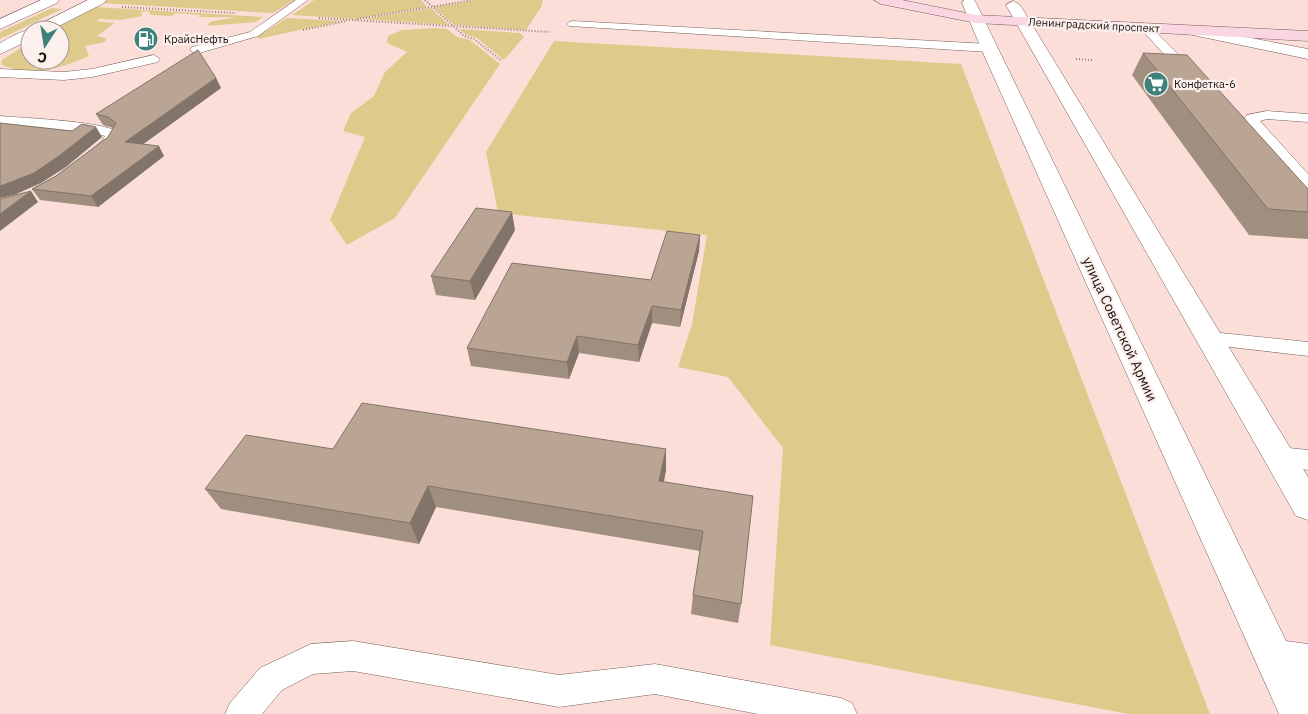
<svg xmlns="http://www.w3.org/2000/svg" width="1308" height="714" viewBox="0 0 1308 714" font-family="'IBM Plex Sans',sans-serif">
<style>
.green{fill:#decb8c}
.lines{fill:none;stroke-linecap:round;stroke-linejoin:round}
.service-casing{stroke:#785e59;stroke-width:1}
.minor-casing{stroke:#785e59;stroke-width:1}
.tertiary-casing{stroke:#785e59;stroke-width:1}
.secondary-casing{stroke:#785e59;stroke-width:1}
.path{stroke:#947f7b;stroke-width:2;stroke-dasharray:1 2;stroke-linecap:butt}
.service{fill:#fff;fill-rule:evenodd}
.minor{fill:#fff;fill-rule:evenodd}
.tertiary{fill:#fff;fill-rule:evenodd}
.secondary{fill:#fad6e2;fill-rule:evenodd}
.wall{fill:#a08e7f}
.shaded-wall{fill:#827468}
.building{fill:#baa594;stroke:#827468}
.labels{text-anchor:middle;stroke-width:4.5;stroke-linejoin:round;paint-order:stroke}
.far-street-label{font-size:11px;fill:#190f0d;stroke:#fcf0ed}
.far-poi-label{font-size:11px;fill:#190f0d;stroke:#fcf0ed;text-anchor:start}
.street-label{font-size:14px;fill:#190f0d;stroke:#fcf0ed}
</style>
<rect width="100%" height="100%" fill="#fcded8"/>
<!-- green -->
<path class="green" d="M108,0H294L273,13L102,3Z
M314,0H421L427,7L354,19L292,15Z
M476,0H543L541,7L526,30L454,25L434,7Z
M95,7L263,17L256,22L207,26L210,22L235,17H198L201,15L176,13L171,16L151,15L148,11L141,12L142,16L121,20L100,19L96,21L115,23L97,36L106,38L105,42L85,46L89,56C62,68 29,79 1,64L2,60L30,42V60H60V30H52Z
M52,8L62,9L0,39V32Z
M431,8L449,25L362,19Z
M287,18L342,21L258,39V36Z
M435,28L447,29L457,37L470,40L500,64L395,218L347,245L330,220L365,137L343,131L351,113L374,96L385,72L407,52L387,43L388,36L402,30Z
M459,29L520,33L524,37L504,60L477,38L466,35Z
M554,41L961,64L1210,714H1128L770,645L783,448L728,377L678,367L692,324L707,235L498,213L486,152Z"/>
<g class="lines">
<defs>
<path id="service" d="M296,0H308L258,36L196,54L190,50L192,47L250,32Z
M573,21L989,44L995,48L989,52L569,26L567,24L569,22Z
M1146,25L1150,26L1194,70L1195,73L1194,76H1184L1142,30L1140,28Z
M154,55L160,59L158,62L92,77L64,80L0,77V69L64,72L92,69Z
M1267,111L1308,114V122L1267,119L1260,121L1308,174V188L1302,186L1247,125L1245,118L1247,115Z
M0,116C20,118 111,121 120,134C115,145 106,159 92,155L89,152L102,141L105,136L95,133L0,124Z
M1211,332L1308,342V356L1204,344L1201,339L1204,334Z
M1279,447L1308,450V470L1270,464L1267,457L1270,450Z
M353,641L559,675L655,664L841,698L852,703L857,714H758L655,694L559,707L353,671L313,674L282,690L262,714H225L230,703L260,668L311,644Z"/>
<path id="minor" d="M1188,26L1308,49V59L1183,33L1181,30L1183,27Z"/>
<path id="tertiary" d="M41,0H59L57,3L0,29V19Z
M88,0H106L104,3L51,30H30V40L0,54V43C10,38 21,30 32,30L34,27Z
M964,0H974L976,3L1286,641L1308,644V714H1279L984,55L962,3Z
M1013,1L1020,5L1308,477V520L1296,516L1006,5Z"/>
<path id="secondary" d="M874,0H902L976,15L1308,31V41L976,23L881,4Z"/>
</defs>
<!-- service casing -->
<use href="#service" class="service-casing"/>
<!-- minor casing -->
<use href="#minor" class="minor-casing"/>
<!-- tertiary casing -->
<use href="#tertiary" class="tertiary-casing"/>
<!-- secondary casing -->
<use href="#secondary" class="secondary-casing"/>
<!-- path -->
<path class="path" d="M425,0L464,36L474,39L502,61
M122,7L236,13
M319,18L550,32
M357,19L473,0
M303,30L346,21
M1076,59L1092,60"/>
<!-- service -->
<use href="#service" class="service"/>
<!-- minor -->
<use href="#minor" class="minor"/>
<!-- tertiary -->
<use href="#tertiary" class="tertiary"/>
<!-- secondary -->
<use href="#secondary" class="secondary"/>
</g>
<!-- wall -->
<path class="wall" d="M1143,53L1308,189V239L1249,235L1132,75Z
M216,78L221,88L143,144L164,156L98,207L40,200L32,189L56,176L108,137L113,128L103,125L96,114Z
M515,230L475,300L436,295L431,276Z
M700,235L699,251L680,327L652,323L639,362L579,353L569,379L471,366L467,348L651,280Z
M333,449L666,470L664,482L753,496L741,604L738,623L691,614L693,595L700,551L436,507L419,544L221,509L205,489Z"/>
<!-- shaded-wall -->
<path class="shaded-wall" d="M216,78L221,88L131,153L125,142Z
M96,127L102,137L66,167L41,183L14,195L0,198V186Z
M159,146L164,156L98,207L91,196Z
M31,191L38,202L0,231V214Z
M512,212L515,230L475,300L470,281Z
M700,235L699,251L680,327L681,310Z
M652,306V323L639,362L638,345Z
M577,336L579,353L569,379L567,362Z
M666,449V470L659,502V481Z
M428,486L436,507L419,544L410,523Z"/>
<!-- building -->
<path class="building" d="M198,50L216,78L125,142L159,146L91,196L32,189L56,176L108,137L116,123L108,117L96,114Z
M1143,53L1187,55L1308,189V212L1268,209Z
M0,123L72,131L82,124L96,127L59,156L34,173L6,184L0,186Z
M31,191L0,214V199Z
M476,208L512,212L470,281L431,276Z
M667,231L700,235L681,310L652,306L638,345L577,336L567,362L467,348L512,263L651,280Z
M362,403L666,449L659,481L753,496L741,604L693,595L703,531L428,486L410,523L205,489L246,435L333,449Z"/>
<!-- icons -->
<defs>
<symbol id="fuel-disc" viewBox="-11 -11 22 22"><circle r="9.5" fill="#3d837b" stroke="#fcf0ed"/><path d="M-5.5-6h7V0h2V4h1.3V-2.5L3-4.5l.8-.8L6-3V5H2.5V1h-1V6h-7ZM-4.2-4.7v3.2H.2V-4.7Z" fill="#fff"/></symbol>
<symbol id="supermarket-disc" viewBox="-11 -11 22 22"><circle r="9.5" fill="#3d837b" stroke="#fcf0ed"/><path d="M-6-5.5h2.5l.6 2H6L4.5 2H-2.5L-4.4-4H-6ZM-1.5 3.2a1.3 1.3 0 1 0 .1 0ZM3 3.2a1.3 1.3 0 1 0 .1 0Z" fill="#fff"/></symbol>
</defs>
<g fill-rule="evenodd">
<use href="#fuel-disc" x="132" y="25" width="28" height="28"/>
<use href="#supermarket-disc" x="1142" y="70" width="28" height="28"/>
</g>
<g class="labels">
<!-- far-street labels -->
<g class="far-street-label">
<text transform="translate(1094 25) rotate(3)" y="4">Ленинградский проспект</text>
</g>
<!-- far-poi labels -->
<g class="far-poi-label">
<text x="164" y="43">КрайсНефть</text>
<text x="1174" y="88">Конфетка-6</text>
</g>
<!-- street labels -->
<g class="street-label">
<text transform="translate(1120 329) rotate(65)" y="5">улица Советской Армии</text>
</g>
</g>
<!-- north arrow -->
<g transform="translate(45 45) rotate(192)"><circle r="24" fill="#fcf0ed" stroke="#a19693"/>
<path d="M0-4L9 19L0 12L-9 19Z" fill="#3d837b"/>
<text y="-8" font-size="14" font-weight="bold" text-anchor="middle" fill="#190f0d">С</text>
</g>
</svg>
